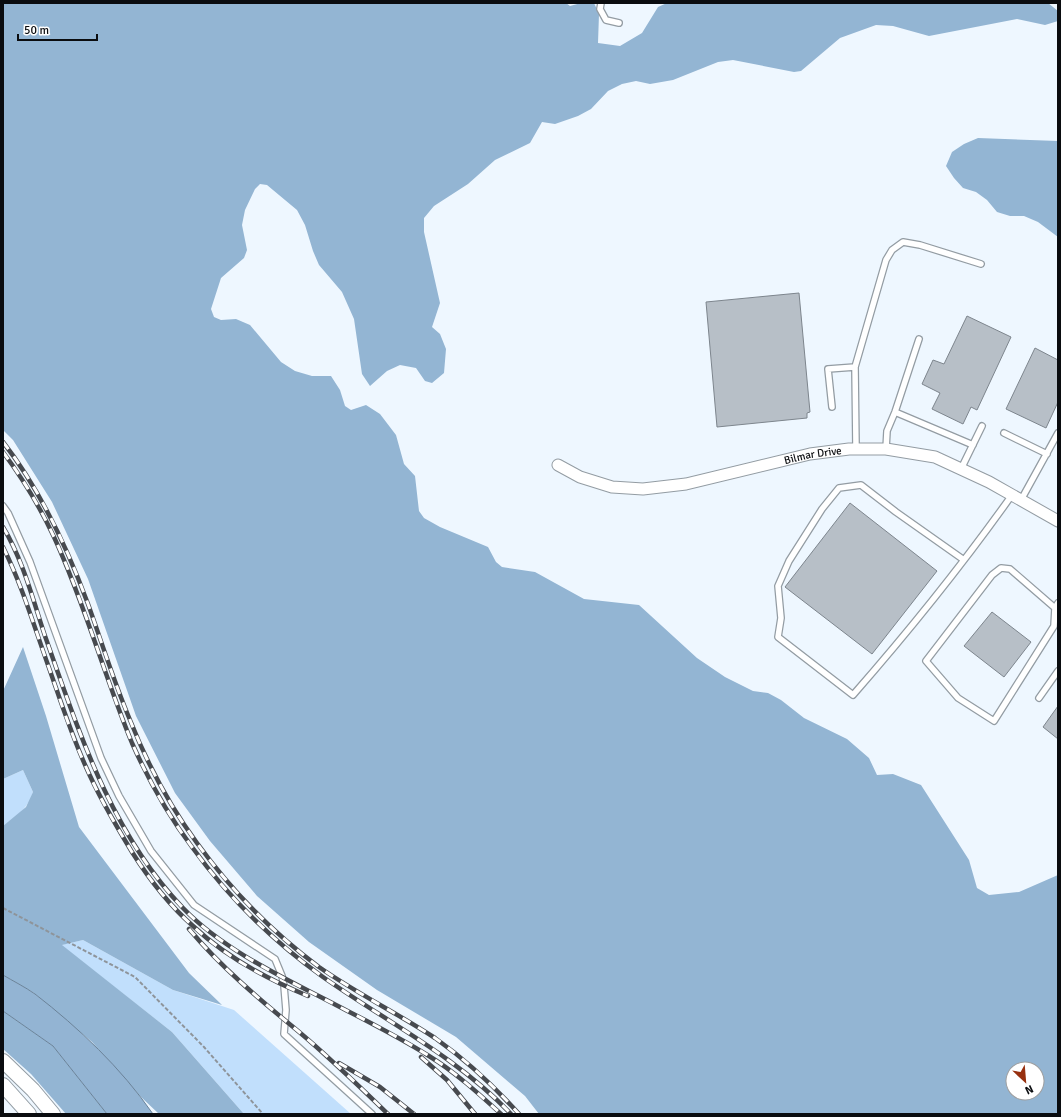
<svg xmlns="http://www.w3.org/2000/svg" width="1061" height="1117" viewBox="0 0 1061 1117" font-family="Signika,sans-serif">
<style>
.green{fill:#c1dffc}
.forest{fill:#93b5d3;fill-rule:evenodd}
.water{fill:#93b4d3;stroke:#6a8298}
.building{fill:#b7bfc7;stroke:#7d858d}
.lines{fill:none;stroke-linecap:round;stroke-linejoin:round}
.service-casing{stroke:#939ca3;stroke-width:8}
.minor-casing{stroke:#939ca3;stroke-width:13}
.tertiary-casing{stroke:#939ca3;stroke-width:16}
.path{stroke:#8e949a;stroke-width:2;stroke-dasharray:4 2;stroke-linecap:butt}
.service{stroke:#fff;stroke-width:5.5}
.minor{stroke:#fff;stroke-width:11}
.tertiary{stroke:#fff;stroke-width:14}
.rail-casing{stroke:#474a4f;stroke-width:4.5}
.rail{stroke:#fff;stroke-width:3;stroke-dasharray:9;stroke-linecap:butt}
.labels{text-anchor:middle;stroke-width:3;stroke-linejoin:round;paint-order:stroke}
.street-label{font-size:11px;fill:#0a0c0f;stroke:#fff}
</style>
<rect width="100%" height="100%" fill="#eef7ff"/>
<!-- green -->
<path class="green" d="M23,770L33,792C27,810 17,815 3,826V779Z
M83,940L173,990L234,1010L351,1114H244L172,1032L61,945Z"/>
<!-- forest -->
<path class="forest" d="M3,3H566L570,6L581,3H594L599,14L598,43L620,46L642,33L658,7L667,3H755L758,4L783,3H1048L1058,11V21L1045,25L1017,19L929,36L893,26L876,25L840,38L801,71L794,72L733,60L718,62L673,80L650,84L636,81L622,84L608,91L591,109L578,116L555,124L542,122L530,143L495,160L468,184L434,206L424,218V232L440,303L432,327L440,334L446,349L444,373L432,383L425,381L416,368L400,365L387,371L370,386L362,374L354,319L342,292L319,265L313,251L305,225L297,210L267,185L260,184L255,189L245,210L242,225L247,250L244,258L221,278L211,309L214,317L221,320L236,319L250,325L281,362L295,371L312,376H331L340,390L345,406L351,410L366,405L380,414L396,435L404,464L415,476L419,511L424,518L440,527L488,547L496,562L502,567L535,572L584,599L639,605L697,658L725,677L753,691L768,693L781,700L804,718L847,739L869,758L877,775L893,774L921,785L969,860L977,888L989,895L1019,892L1058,875V1114H539L525,1096L456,1037L377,990L309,942L257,896L210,841L175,793L136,716L88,579L52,502L13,440L3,430ZM1013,1069H1037V1093H1013Z
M978,138L1058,141V237L1038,222L1024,216H1010L997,212L987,200L976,192L963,188L954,178L946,166L952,152L964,144Z
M23,647L46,716L79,827L189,973L222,1005L173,990L83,940L62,945L172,1032L244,1114H159L141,1097L92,1042L34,993L3,975V826L26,807L33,792L23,770L3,779V691Z
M3,1011L53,1046L107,1114H66L31,1074L3,1049Z"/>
<!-- water -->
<path class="water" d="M3,975C13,981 25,987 35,994C79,1028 121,1068 153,1114H107L53,1046L3,1011Z"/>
<!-- building -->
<path class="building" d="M799,293L810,412L807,413V418L717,427L706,302Z
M967,316L1011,337L977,410L971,407L963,424L932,409L940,393L922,384L933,360L944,364Z
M1035,348L1058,360V402L1046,428L1006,409Z
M850,503L937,571L872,654L785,587Z
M992,612L1031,642L1004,677L964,646Z
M1058,706V739L1043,727Z"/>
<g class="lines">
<defs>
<path id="service" d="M601,3L600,9L606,20L619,23
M832,407L828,369L855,367
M895,412L973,445
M1004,433L1047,454
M856,448L855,367L886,260L892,250L903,242L920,245L981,264
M886,449L887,431L895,412L919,339
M961,469L982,426
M1021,500L1058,433
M3,506L8,513L30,562L101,758L119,796L151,851L194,905L275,959L282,976L284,986L286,1010L284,1034L372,1114
M964,560L896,512L861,485L839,488L822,509L789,561L778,586L781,618L778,637L853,695C909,631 963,564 1012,495
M1055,608L1010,569L1001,568L992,575L926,661L958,698L994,721L1054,626L1055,608L1058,603
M1039,698L1058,671"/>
<g id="minor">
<path id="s1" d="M558,465L580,477L612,487L643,489L686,484L810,454L849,449H886L935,457L989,482L1058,521"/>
</g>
<path id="tertiary" d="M3,1061L33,1090L53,1114
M3,1085L29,1114"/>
</defs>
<!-- service casing -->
<use href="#service" class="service-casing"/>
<!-- minor casing -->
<use href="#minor" class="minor-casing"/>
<!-- tertiary casing -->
<use href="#tertiary" class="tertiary-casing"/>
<!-- path -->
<path class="path" d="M3,908L135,977L204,1047L263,1114"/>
<!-- service -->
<use href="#service" class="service"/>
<!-- minor -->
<use href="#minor" class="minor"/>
<!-- tertiary -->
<use href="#tertiary" class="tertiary"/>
<defs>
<path id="rail" d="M3,442C41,491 67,547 88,604C102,643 114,682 130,720C147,763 169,805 197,843C231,890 272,932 319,967C356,993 397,1013 435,1038C466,1060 494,1086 519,1114
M3,452C23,479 40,507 54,537C85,604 104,675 132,743C148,779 168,815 192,847C228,897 273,941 323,977C387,1022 457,1057 511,1114
M3,527C23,560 33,600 45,636C79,732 111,833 183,908C223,950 286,979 336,1005C367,1021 399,1037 429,1056C455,1072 478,1093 501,1114
M3,547C22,585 34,626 48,665C60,699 71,734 86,767C99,797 115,824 132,852C149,879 169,905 193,926C226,957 267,979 308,996
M189,929C221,967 259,999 298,1031C329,1057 359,1086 388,1114
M421,1057L447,1080L475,1114
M339,1063L380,1087L414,1114"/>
</defs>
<!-- rail casing -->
<use href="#rail" class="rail-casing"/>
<!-- rail -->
<use href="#rail" class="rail"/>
</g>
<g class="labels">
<!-- street labels -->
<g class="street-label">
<text dy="4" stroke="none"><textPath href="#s1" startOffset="263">Bilmar Drive</textPath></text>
</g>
</g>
<!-- border -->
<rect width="1061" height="1117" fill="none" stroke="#0a0c0f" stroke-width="8"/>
<!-- north arrow -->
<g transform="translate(1025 1081) rotate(154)"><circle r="19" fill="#ffffff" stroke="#9d9e9f"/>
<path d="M0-3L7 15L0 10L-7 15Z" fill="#97300f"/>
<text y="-6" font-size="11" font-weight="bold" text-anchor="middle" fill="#0a0c0f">N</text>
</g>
<!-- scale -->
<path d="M18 34v6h79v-6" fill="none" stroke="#0a0c0f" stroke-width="2"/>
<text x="24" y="34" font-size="12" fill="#0a0c0f" stroke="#ffffff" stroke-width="3" paint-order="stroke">50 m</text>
</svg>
